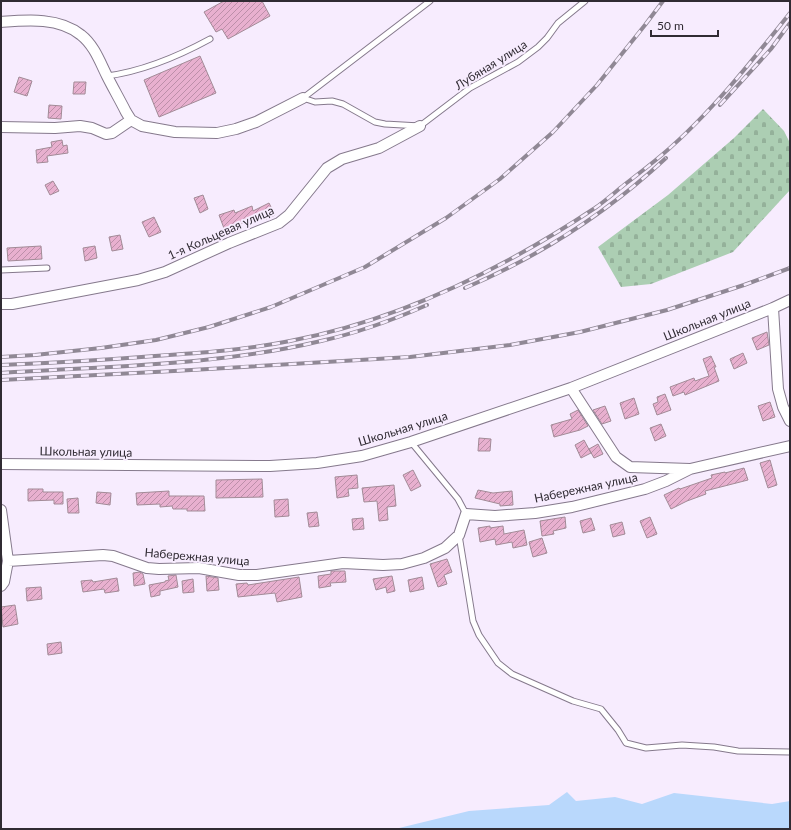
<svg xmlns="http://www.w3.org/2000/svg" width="791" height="830" viewBox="0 0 791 830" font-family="Lato,sans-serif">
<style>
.cemetery{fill:url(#cemetery-stones)}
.water{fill:#b9d8fc}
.building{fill:url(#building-hatch);stroke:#a28b97}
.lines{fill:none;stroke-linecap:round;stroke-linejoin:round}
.lane-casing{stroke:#85798c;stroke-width:7}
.street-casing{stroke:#85798c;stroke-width:12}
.lane{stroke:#fff;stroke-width:5}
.street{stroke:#fff;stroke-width:10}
.rail-casing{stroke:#908895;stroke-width:4}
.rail{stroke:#f7ecfe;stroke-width:2.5;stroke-dasharray:8;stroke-linecap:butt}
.labels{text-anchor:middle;stroke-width:4;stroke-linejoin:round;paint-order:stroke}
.street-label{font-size:12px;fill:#302b33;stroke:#f7ecfe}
</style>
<defs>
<pattern id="cemetery-stones" width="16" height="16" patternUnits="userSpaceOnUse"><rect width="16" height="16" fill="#acceb3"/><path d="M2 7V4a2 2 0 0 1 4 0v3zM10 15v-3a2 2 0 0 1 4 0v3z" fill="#94b19a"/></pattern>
<pattern id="building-hatch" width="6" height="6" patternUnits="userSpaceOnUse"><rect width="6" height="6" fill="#e8b0cf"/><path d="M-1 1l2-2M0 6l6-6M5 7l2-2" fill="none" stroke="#bc8fa9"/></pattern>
</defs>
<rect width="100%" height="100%" fill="#f7ecfe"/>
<!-- cemetery -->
<path class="cemetery" d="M763,109L784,131L790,143V190L733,252L651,284L621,287L598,247L668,195L734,138Z"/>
<!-- water -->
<path class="water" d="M567,792L576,801L615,797L642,804L674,793L772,804L790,801V829H395L469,811L549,805Z"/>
<!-- building -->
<path class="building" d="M224,1H262L270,16L228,39L222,29L216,32L204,12Z
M200,56L216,93L159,117L144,80Z
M19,77L32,81L27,96L14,92Z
M74,82H86L85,94H73Z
M49,105L62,106L61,119L48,118Z
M62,140L63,146L67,145L68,153L47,156L48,162L37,163L36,150L52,147L51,142Z
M53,181L59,191L50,195L45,185Z
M203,195L208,209L200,213L194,198Z
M269,203L275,215L266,219L264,214L225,231L219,215L234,210L235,213L252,206L253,211Z
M154,217L161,232L149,237L142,222Z
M120,235L123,249L112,251L109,237Z
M41,246L42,259L8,261L7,248Z
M95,246L97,258L85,261L83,248Z
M767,332L769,345L757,350L752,338Z
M743,353L747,363L734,369L730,359Z
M711,356L716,367H714L719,381L685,395L684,392L673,396L670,387L694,378L695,381L709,376L703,359Z
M665,394L671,410L657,415L653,404L658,402L657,397Z
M634,398L639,414L625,419L620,403Z
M770,402L775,417L763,421L758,406Z
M605,406L611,421L602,424L593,410Z
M578,410L588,426L580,430L554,437L551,425L572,419L570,414Z
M661,424L666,436L655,441L650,428Z
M479,438L491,439L490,451H478Z
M584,440L591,453L581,458L575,445Z
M598,444L603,454L594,458L589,449Z
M770,460L777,485L768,488L760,463Z
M744,468L748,480L705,491L706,494L687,501L671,509L664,495L679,488L680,489L712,478L711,475L725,472V473Z
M413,470L421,486L411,491L403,475Z
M357,475L358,488L348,489L349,496L337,498L335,477Z
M262,479L263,497L216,498V480Z
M394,485L396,506L387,507L388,520L379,521L377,501L364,502L362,488Z
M28,489H43V492H63V504H54V500L28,501Z
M478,490L493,493L512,491L513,505L500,506V504L475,498Z
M169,491V496H204L205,511H187V509H173L172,506L160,507V504L137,505L136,493Z
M97,492L111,493L110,505L96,503Z
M78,498L79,513H68L67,499Z
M288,499L289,516L275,517L274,500Z
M317,512L319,526L309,527L307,513Z
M565,517L566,528L553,531L554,534L542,536L540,521Z
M650,517L657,534L647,538L640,521Z
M363,518L364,529L353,530L352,519Z
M591,518L595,530L583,533L580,521Z
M622,522L625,534L613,537L610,525Z
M490,526V528L503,526L504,534L524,530L527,545L513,548L512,542L496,545L495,539L480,542L478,528Z
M542,538L547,553L533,557L529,542Z
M447,559L452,572L444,575L447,584L438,587L430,564Z
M331,571H345L346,582L330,583L331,586L319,588L318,576L331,574Z
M140,572L143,574L145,584L134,586L133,573Z
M176,575L178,587L160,591V595L151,597L149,585L165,582V581L169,580L168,576Z
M206,576L218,578L219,590L207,591Z
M392,576L395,591L387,593L386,587L376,590L373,579Z
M299,577L302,597L277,602L275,593L238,597L236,584L247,583L248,585Z
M422,577L424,589L410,592L408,580Z
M117,578L119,591L105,593L104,589L83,592L81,581L92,580L93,582Z
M193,579L194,592L183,593L182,581Z
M41,587L42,599L27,601L26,588Z
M15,605L18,624L3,627L1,607Z
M61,642L62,653L48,655L47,644Z"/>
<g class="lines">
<defs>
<path id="lane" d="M107,76C144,71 177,57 210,39
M303,98L315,102L332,101L343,104L375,122L385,124L420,126L470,88L518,62L538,47L547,38L558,23L585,1
M303,98L430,1
M1,270L47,268
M411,442L458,499L466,514
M459,535L473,621L479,635L498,663L512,674L573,701L601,709L618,730L626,743L646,748L682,745L714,747L738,751L790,752"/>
<path id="street" d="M1,22C27,20 59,17 81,35C94,45 100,62 107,76C113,88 120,100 126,112L131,120L142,126L175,132L217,133L236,129L256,122L303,98
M1,127L55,128L80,126L92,128L106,134L112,133L131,120
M1,304H12L138,280L165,272L229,243L279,223L289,215L327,168L342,159L379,148L420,126
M773,308L778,389L783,407L790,421
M571,388L616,457L630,467L690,469L790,446
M1,464L270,466L317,463L362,456L411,442L571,388L773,308L790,300
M1,510L8,561L103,555L113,556L147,568L159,569L199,568L239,575H257L343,563L383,565L402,564L424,558L445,548L459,535L466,514L495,516L535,513L572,507L645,489L666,481L690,469
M1,586L4,582L8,561"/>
</defs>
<!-- lane casing -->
<use href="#lane" class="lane-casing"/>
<!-- street casing -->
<use href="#street" class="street-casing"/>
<!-- lane -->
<use href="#lane" class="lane"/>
<!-- street -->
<use href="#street" class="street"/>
<defs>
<path id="rail" d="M720,105L771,49L790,23
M465,288C538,257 608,212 666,158
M1,357L35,355L101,348L156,340L209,327L271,307L365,267L446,218L500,179L553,132L597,85L645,25L663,1
M1,365C52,363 104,360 155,356C200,353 245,350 290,341C400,320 503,269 595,208C605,201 614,193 624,185C637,175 650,165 663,154C710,114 752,61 790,13
M1,373C108,366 216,366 321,341C357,333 393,320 427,305
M1,380L174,371L410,357L510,345L580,332L667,310L744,285L790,268"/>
</defs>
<!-- rail casing -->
<use href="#rail" class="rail-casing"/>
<!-- rail -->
<use href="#rail" class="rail"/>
</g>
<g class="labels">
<!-- street labels -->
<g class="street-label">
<text transform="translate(491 65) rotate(-32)" y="4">Лубяная улица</text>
<text transform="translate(221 233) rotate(-24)" y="4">1-я Кольцевая улица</text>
<text transform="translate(707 320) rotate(-22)" y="4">Школьная улица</text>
<text transform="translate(403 429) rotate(-17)" y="4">Школьная улица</text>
<text transform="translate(86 452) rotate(1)" y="4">Школьная улица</text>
<text transform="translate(586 488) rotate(-12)" y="4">Набережная улица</text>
<text transform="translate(197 557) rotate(5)" y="4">Набережная улица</text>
</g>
</g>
<!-- border -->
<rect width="791" height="830" fill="none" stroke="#302b33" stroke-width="4"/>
<!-- scale -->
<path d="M651 30v6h67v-6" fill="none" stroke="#302b33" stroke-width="2"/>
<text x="657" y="30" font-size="12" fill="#302b33" stroke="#f7ecfe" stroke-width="3" paint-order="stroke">50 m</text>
</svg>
